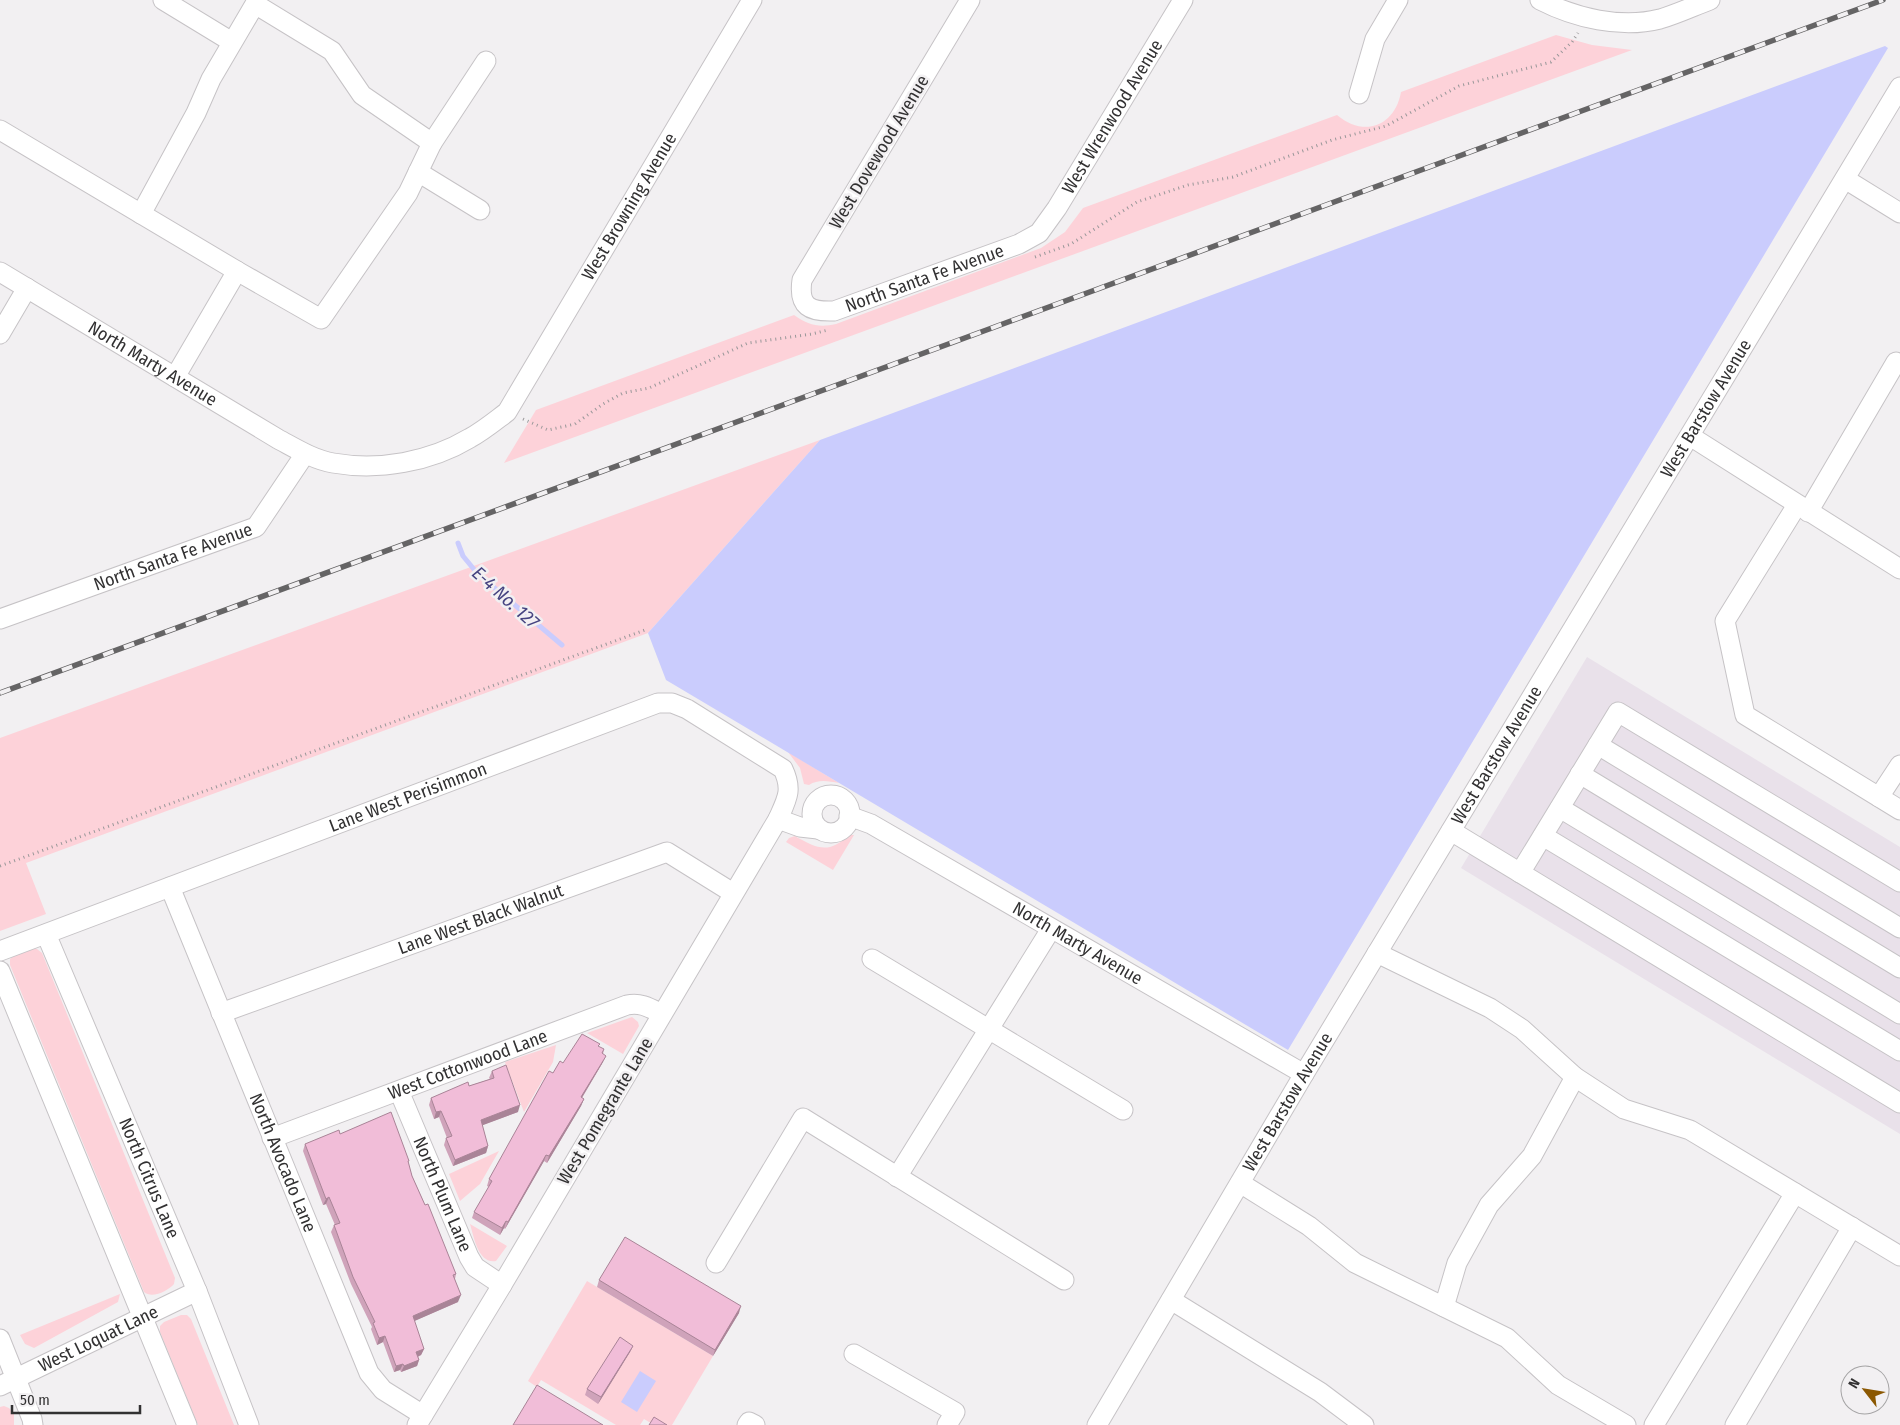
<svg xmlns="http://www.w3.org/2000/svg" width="1900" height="1425" viewBox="0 0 1900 1425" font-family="'Fira Sans Condensed',sans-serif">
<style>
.built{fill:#e9e1ea}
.green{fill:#fdd2d9}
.water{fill:#caccfd}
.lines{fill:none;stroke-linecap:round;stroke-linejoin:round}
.stream{stroke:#caccfd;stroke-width:5}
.minor-casing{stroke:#c6c3c6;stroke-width:21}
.path{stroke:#999799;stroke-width:3;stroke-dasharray:1 4;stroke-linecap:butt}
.minor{stroke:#fff;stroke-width:19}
.rail-casing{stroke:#656465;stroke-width:5.5}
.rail{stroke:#f2f0f2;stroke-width:4;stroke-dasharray:11;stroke-linecap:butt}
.wall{fill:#cfa3ba}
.shaded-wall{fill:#a98497}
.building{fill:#f1bdd8;stroke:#a98497}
.labels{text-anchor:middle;stroke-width:5;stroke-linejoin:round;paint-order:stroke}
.street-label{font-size:18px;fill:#323132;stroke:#f2f0f2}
.water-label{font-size:19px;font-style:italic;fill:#464481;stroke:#f2f0f2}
</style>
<rect width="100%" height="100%" fill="#f2f0f2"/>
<!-- built -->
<path class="built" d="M1587,657L1900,847V1134L1461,868Z"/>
<!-- green -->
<path class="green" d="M1556,35L1592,45L1632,50L504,463L536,410L794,315C808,325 819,328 836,324L1041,248L1065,232L1083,208L1337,115C1364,138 1395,126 1401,92Z
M820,440L648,633L26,863L46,914L0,931V738Z
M788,752L839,783C828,781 818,779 809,785L804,784L800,768Z
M848,835H854L833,870L786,842L789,838L795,836C816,848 829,855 848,835Z
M32,948L37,949L42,953L175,1278L174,1284C168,1291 152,1299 144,1292L10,965V959L15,955Z
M632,1017L638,1022L639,1026L623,1054L587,1033Z
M556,1045L553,1062L524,1112L505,1062Z
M499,1151L480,1184L460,1201L449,1174Z
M470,1224L507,1246L496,1261C478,1264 474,1237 470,1224Z
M587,1281L713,1356L672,1425H654L644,1419L640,1425H616L541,1380L537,1387L528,1381Z
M120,1294L118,1302L34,1348L25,1344L20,1335Z
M181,1315H187L191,1319L234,1425H198L160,1332V1326L164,1322Z
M4,1406L9,1408L14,1414V1425H0V1407Z"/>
<!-- water -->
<path class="water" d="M1885,46L1888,48L1288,1050L666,680L648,633L820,440Z
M640,1371L656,1381L637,1412L621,1402Z"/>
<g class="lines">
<!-- stream -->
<path class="stream" d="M458,543L463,556L477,573L562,645"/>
<defs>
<g id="minor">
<path d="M163,0L232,42"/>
<path id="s1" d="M970,0L802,280C798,307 810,312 834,311L1019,244L1039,233L1057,208L1183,0"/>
<path d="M1540,0C1575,18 1621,29 1660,19C1677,14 1694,6 1710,0"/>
<path d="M1359,94L1375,39L1398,0"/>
<path d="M0,130L237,271L175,377"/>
<path d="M432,143L486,61"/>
<path d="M418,172L480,210"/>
<path d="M1845,179L1900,213"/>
<path d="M141,214L196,113L211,79L255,4L332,51L362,95L432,143L408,193L321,319L237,271"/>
<path id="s2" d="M0,272L278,439C295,448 314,460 333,463C379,471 430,462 470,438C483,431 495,421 507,412L752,0"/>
<path d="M0,334L27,288"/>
<path d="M1690,436L1900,569"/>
<path d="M1797,505L1725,621L1745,715L1900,810"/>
<path d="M1808,512L1896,362L1900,364"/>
<path id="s3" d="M0,619L256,527L305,454"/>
<path d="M1598,745L1900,928"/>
<path d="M1580,774L1900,968"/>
<circle cx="831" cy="814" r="19"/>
<path d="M1879,797L1900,765"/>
<path d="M1560,808L1900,1014"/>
<path id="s4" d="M849,816L871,824L1304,1074"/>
<path d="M778,819L800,827L818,829"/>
<path d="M1451,831L1900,1103"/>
<path d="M1543,836L1900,1051"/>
<path d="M1520,873L1618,712L1900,882"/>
<path id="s5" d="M170,887L369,1373L383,1390L423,1415"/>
<path id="s6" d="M46,934L197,1291L249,1425"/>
<path id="s7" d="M0,951L658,703H672L687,709L783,769C793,790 787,799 778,819L502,1285L417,1425"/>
<path d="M1377,953L1490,1008L1522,1029L1575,1077L1624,1109L1690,1130L1900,1256"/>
<path d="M872,959L1123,1110"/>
<path d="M0,971L187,1425"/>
<path id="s8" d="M221,1013L667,852L733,893"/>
<path id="s9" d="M399,1091L469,1257L475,1267L502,1285"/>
<path id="s10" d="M272,1138L627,1005C641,1002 650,1008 662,1014"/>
<path d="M897,1177L1051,929"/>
<path d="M1240,1183L1309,1226L1355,1263L1507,1338L1558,1385L1626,1425"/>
<path d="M716,1263L803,1118L1064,1280"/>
<path d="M1171,1300L1320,1392L1364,1425"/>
<path d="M1444,1307L1457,1263L1489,1205L1532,1156L1575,1077"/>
<path d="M0,1339L32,1419L33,1425"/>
<path d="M854,1354L955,1412L947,1425"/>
<path id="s11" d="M0,1386L197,1291"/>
<path d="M747,1425L749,1422L755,1425"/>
<path id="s12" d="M1097,1425L1304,1074L1900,87"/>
<path d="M1654,1425L1795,1193"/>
<path d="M1735,1425L1852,1227"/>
</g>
</defs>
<!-- minor casing -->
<use href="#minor" class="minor-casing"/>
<!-- path -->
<path class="path" d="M1035,257L1071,244L1137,202L1188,185L1233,177L1332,140L1386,126L1459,86L1551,62L1572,42L1578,33
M523,419L548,430L575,424L603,404L623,393L649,388L748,343L812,334L828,330
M0,866L645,630"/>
<!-- minor -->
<use href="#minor" class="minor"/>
<defs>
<path id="rail" d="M0,693L1883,0"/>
</defs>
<!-- rail casing -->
<use href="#rail" class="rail-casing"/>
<!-- rail -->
<use href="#rail" class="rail"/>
</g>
<!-- wall -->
<path class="wall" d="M604,1049L603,1054V1062L582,1098L584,1099L581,1106L547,1163L544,1161L505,1229L504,1228L500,1235L472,1218L474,1212L489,1187L487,1186L489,1179L553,1073L563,1063Z
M492,1071L518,1112L482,1125L488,1146L486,1153L453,1166L444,1145L446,1138H447L439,1117L434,1119L429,1105L431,1098L469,1086L490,1079L489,1078Z
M305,1144L408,1163L412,1176L425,1205L456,1274L455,1279L458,1302L414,1321L424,1349L421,1355L418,1357L419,1360L417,1366L401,1372L400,1370L394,1372L383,1342L377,1345L371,1329L372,1327L351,1284L331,1232L334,1225H335L326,1204L323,1205L303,1151Z
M599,1280L739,1313L713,1356L597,1287Z
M633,1346L630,1352L598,1404L585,1395L587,1389Z"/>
<!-- shaded-wall -->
<path class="shaded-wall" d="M606,1056L603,1062L578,1104L581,1097Z
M584,1099L581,1106L547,1163L549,1156Z
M520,1105L518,1112L478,1127L481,1120Z
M441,1111L439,1117L434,1119L436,1112Z
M488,1146L486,1153L453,1166L455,1160Z
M546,1155L544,1161L505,1229L508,1222Z
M329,1197L326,1204L323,1205L326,1199Z
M506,1221L504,1228L500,1235L502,1228Z
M461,1295L458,1302L410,1323L413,1316Z
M741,1306L739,1313L713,1356L715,1350Z
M385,1336L383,1342L377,1345L379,1338Z
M633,1346L630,1352L598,1404L601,1397Z
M424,1349L421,1355L414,1358L416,1352Z
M419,1360L417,1366L401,1372L404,1366Z
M403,1364L400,1370L394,1372L396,1366Z"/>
<!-- building -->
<path class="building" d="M582,1034L600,1044L598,1046L604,1049L602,1053L606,1056L581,1097L584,1099L549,1156L546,1155L508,1222L506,1221L502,1228L474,1212L492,1181L489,1179L549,1071L553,1073L560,1061L563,1063Z
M506,1065L520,1105L481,1120L488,1146L455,1160L446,1138L452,1136L441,1111L436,1112L431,1098L468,1082L469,1086L494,1078L492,1071Z
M391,1112L409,1161H408L412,1176L425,1205L428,1204L456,1274L453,1275L461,1295L413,1316L424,1349L416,1352L419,1360L404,1366L403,1364L396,1366L385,1336L379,1338L373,1323L375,1322L353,1277L334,1225L340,1223L329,1197L326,1199L305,1144L339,1130L340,1134Z
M625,1237L741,1306L715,1350L599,1280Z
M620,1337L633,1346L601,1397L587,1389Z
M537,1385L603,1425H513Z
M654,1417L667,1425H649Z"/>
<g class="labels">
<!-- street labels -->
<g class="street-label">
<text dy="6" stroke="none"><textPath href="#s1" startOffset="739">West Wrenwood Avenue</textPath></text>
<text transform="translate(879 152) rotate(-59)" y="6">West Dovewood Avenue</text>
<text dy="6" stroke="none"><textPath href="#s2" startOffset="811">West Browning Avenue</textPath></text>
<text dy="6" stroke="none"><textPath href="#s1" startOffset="478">North Santa Fe Avenue</textPath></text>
<text dy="6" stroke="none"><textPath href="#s2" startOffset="178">North Marty Avenue</textPath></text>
<text dy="6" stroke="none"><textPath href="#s12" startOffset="1185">West Barstow Avenue</textPath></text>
<text dy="6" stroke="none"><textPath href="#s3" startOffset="184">North Santa Fe Avenue</textPath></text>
<text dy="6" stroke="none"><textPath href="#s12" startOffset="780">West Barstow Avenue</textPath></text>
<text dy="6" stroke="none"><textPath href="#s7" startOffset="436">Lane West Perisimmon</textPath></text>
<text dy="6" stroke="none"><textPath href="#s8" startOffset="276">Lane West Black Walnut</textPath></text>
<text dy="6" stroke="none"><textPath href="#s4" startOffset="262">North Marty Avenue</textPath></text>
<text dy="6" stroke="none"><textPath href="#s10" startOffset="209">West Cottonwood Lane</textPath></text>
<text dy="6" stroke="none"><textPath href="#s12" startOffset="375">West Barstow Avenue</textPath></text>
<text transform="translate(605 1111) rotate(-59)" y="6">West Pomegrante Lane</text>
<text dy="6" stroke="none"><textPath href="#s5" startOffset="298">North Avocado Lane</textPath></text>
<text dy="6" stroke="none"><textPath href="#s6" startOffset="265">North Citrus Lane</textPath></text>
<text dy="6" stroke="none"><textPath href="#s9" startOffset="112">North Plum Lane</textPath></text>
<text dy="6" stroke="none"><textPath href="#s11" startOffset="109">West Loquat Lane</textPath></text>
</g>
<!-- water labels -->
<g class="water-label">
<text transform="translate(506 597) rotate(42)" y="7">E-4 No. 127</text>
</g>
</g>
<!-- north arrow -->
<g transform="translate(1865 1390) rotate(301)"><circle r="24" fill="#f2f0f2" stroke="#a5a4a5"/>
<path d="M0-4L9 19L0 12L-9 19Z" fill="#8b5802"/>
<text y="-8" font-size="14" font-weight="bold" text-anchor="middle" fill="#323132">N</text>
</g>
<!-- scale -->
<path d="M12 1405v8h128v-8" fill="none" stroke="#323132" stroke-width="2.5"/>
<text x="20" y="1405" font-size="15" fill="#323132" stroke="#f2f0f2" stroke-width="4" paint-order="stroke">50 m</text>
</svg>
